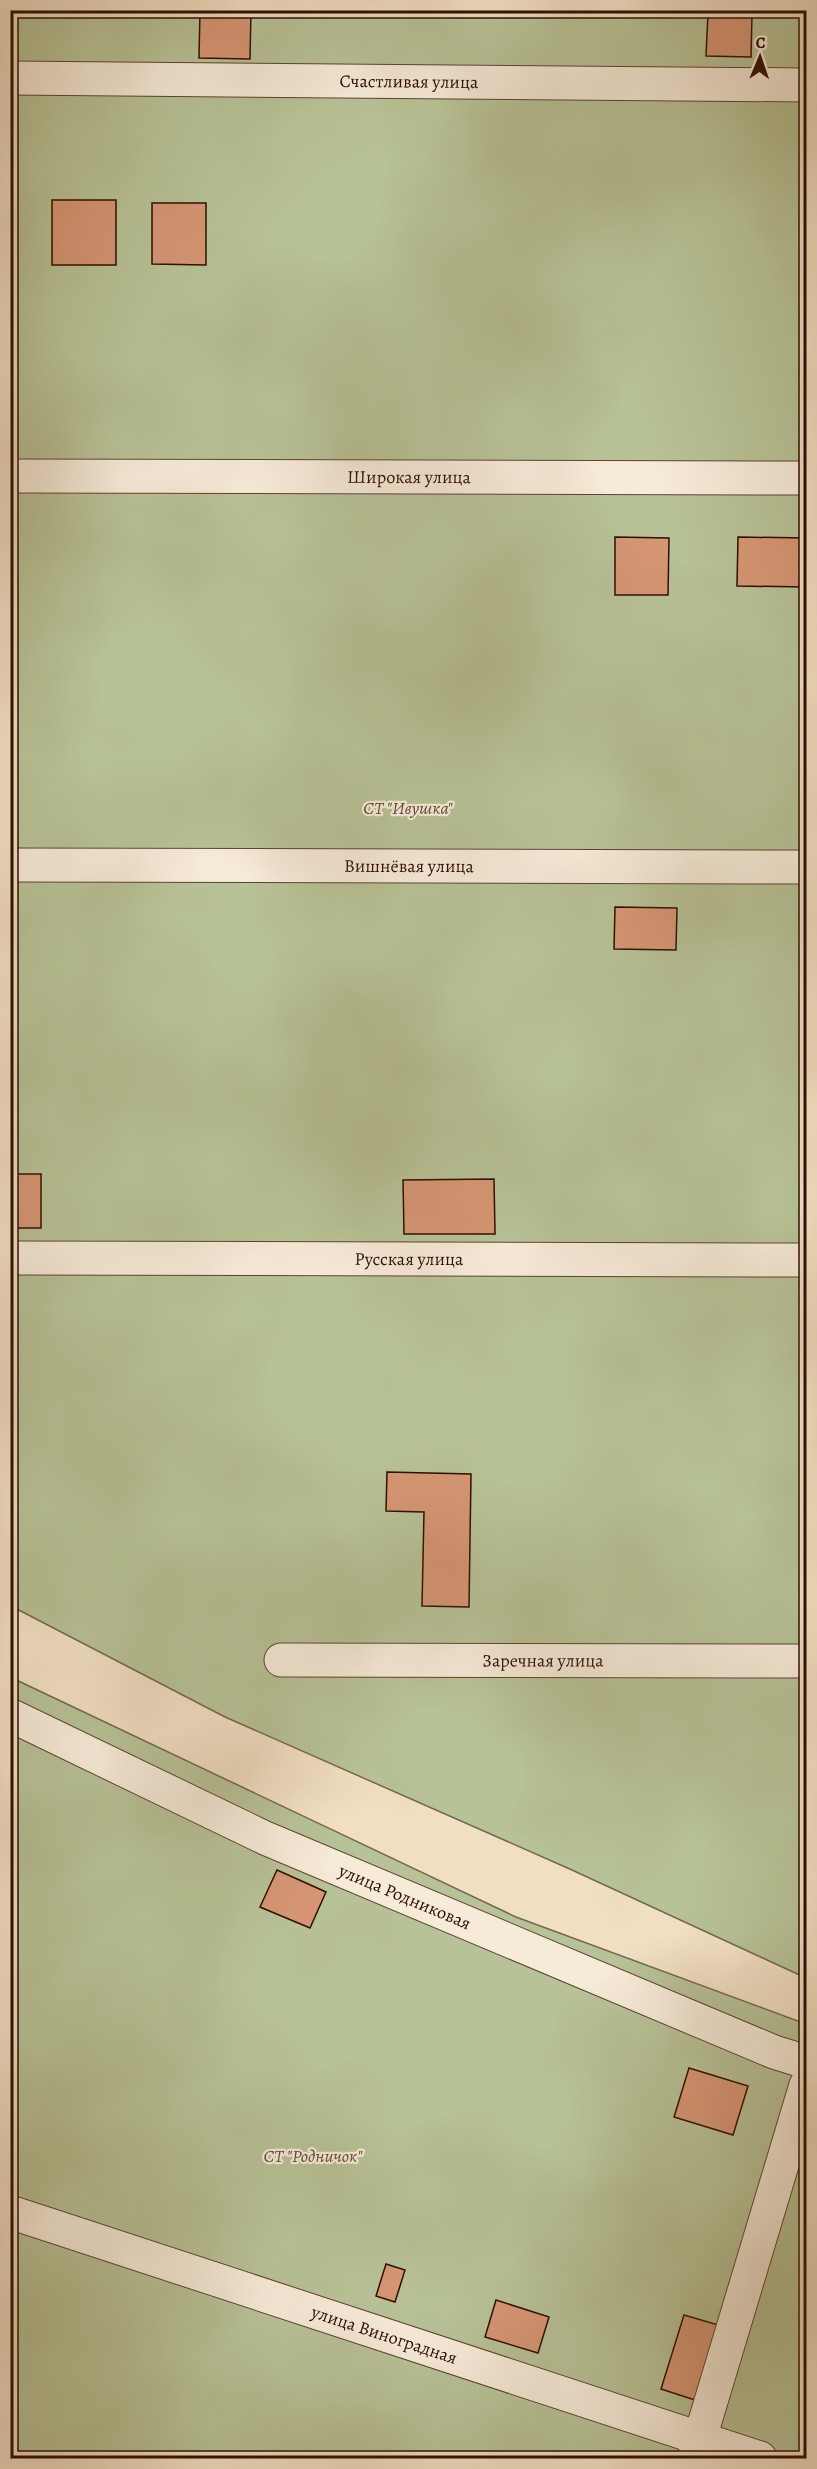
<svg xmlns="http://www.w3.org/2000/svg" width="817" height="2469" viewBox="0 0 817 2469" font-family="Alegreya,serif">
<style>
.green{fill:#b7c296;stroke:#72684c;stroke-width:1.5}
.building{fill:#d69674;stroke:#2d0e03;stroke-width:1.5}
.lines{fill:none;stroke-linecap:round;stroke-linejoin:round}
.minor-casing{stroke:#5e4233;stroke-width:35}
.minor{stroke:#f6ead8;stroke-width:33}
.labels{text-anchor:middle;stroke-width:4.5;stroke-linejoin:round;paint-order:stroke}
.street-label{font-size:18px;fill:#2d0e03;stroke:#f6ead8}
.park-label{font-size:18px;font-style:italic;fill:#5d4d36;stroke:#f6ead8}
</style>
<rect width="100%" height="100%" fill="#f1dfc3"/>
<filter id="stains"><feTurbulence type="fractalNoise" baseFrequency=".00333" numOctaves="4"/><feColorMatrix values="0 0 0 0 .2 0 0 0 0 .09 0 0 0 0 .02 0 0 0 .5 -.17"/></filter>
<radialGradient id="worn" r=".72"><stop offset=".6" stop-color="#630" stop-opacity="0"/><stop offset="1" stop-color="#630" stop-opacity=".3"/></radialGradient>
<!-- green -->
<path class="green" d="M10,11H806V1978L572,1870L225,1717L11,1606Z
M10,1677L516,1917L806,2024V2458H11Z"/>
<!-- building -->
<path class="building" d="M200,10H251L250,59L199,58Z
M708,13L752,15L751,57L706,56Z
M52,200H116V265H52Z
M152,203H206V265L152,264Z
M615,537L669,538L668,595H615Z
M738,537L806,538V587L737,586Z
M615,907L677,908L676,950L614,949Z
M10,1174H41V1228H10Z
M494,1179L495,1234H404L403,1180Z
M387,1472L471,1474L469,1607L422,1606L424,1512L386,1511Z
M277,1870L326,1892L310,1928L260,1907Z
M689,2068L748,2086L733,2135L674,2117Z
M386,2264L405,2270L395,2302L376,2296Z
M496,2300L549,2317L538,2353L485,2337Z
M684,2315L725,2327L701,2402L661,2389Z"/>
<g class="lines">
<defs>
<g id="minor">
<path id="s1" d="M10,78L806,85"/>
<path id="s2" d="M10,476L806,478"/>
<path id="s3" d="M10,865L806,867"/>
<path id="s4" d="M10,1258L806,1260"/>
<path id="s5" d="M281,1660L806,1661"/>
<path id="s6" d="M10,1715L265,1838L774,2052L806,2062"/>
<path id="s7" d="M10,2212L760,2458"/>
<path d="M694,2458L806,2085"/>
</g>
</defs>
<!-- minor casing -->
<use href="#minor" class="minor-casing"/>
<!-- minor -->
<use href="#minor" class="minor"/>
</g>
<g class="labels">
<!-- street labels -->
<g class="street-label">
<text dy="6" stroke="none"><textPath href="#s1" startOffset="399">Счастливая улица</textPath></text>
<text dy="6" stroke="none"><textPath href="#s2" startOffset="399">Широкая улица</textPath></text>
<text dy="6" stroke="none"><textPath href="#s3" startOffset="399">Вишнёвая улица</textPath></text>
<text dy="6" stroke="none"><textPath href="#s4" startOffset="399">Русская улица</textPath></text>
<text dy="6" stroke="none"><textPath href="#s5" startOffset="262">Заречная улица</textPath></text>
<text dy="6" stroke="none"><textPath href="#s6" startOffset="435">улица Родниковая</textPath></text>
<text dy="6" stroke="none"><textPath href="#s7" startOffset="394">улица Виноградная</textPath></text>
</g>
<!-- park labels -->
<g class="park-label">
<text x="408" y="814">СТ "Ивушка"</text>
<text x="313" y="2162">СТ "Родничок"</text>
</g>
</g>
<!-- margin -->
<rect width="817" height="2469" fill="none" stroke="#f1dfc3" stroke-width="36"/>
<rect x="12" y="12" width="793" height="2445" fill="none" stroke="#2d0e03" stroke-width="3"/>
<rect x="18" y="18" width="781" height="2433" fill="none" stroke="#2d0e03" stroke-width="1.5"/>
<!-- north arrow -->
<g transform="translate(760 57) rotate(2)" stroke="#f6ead8" stroke-width="4.5" paint-order="stroke">
<path d="M0-4.5L10 22L0 15L-10 22Z" fill="#2d0e03"/>
<text y="-9" font-size="16" font-weight="bold" text-anchor="middle" fill="#2d0e03">С</text>
</g>
<rect width="100%" height="100%" filter="url(#stains)"/>
<rect width="100%" height="100%" fill="url(#worn)"/>
</svg>
